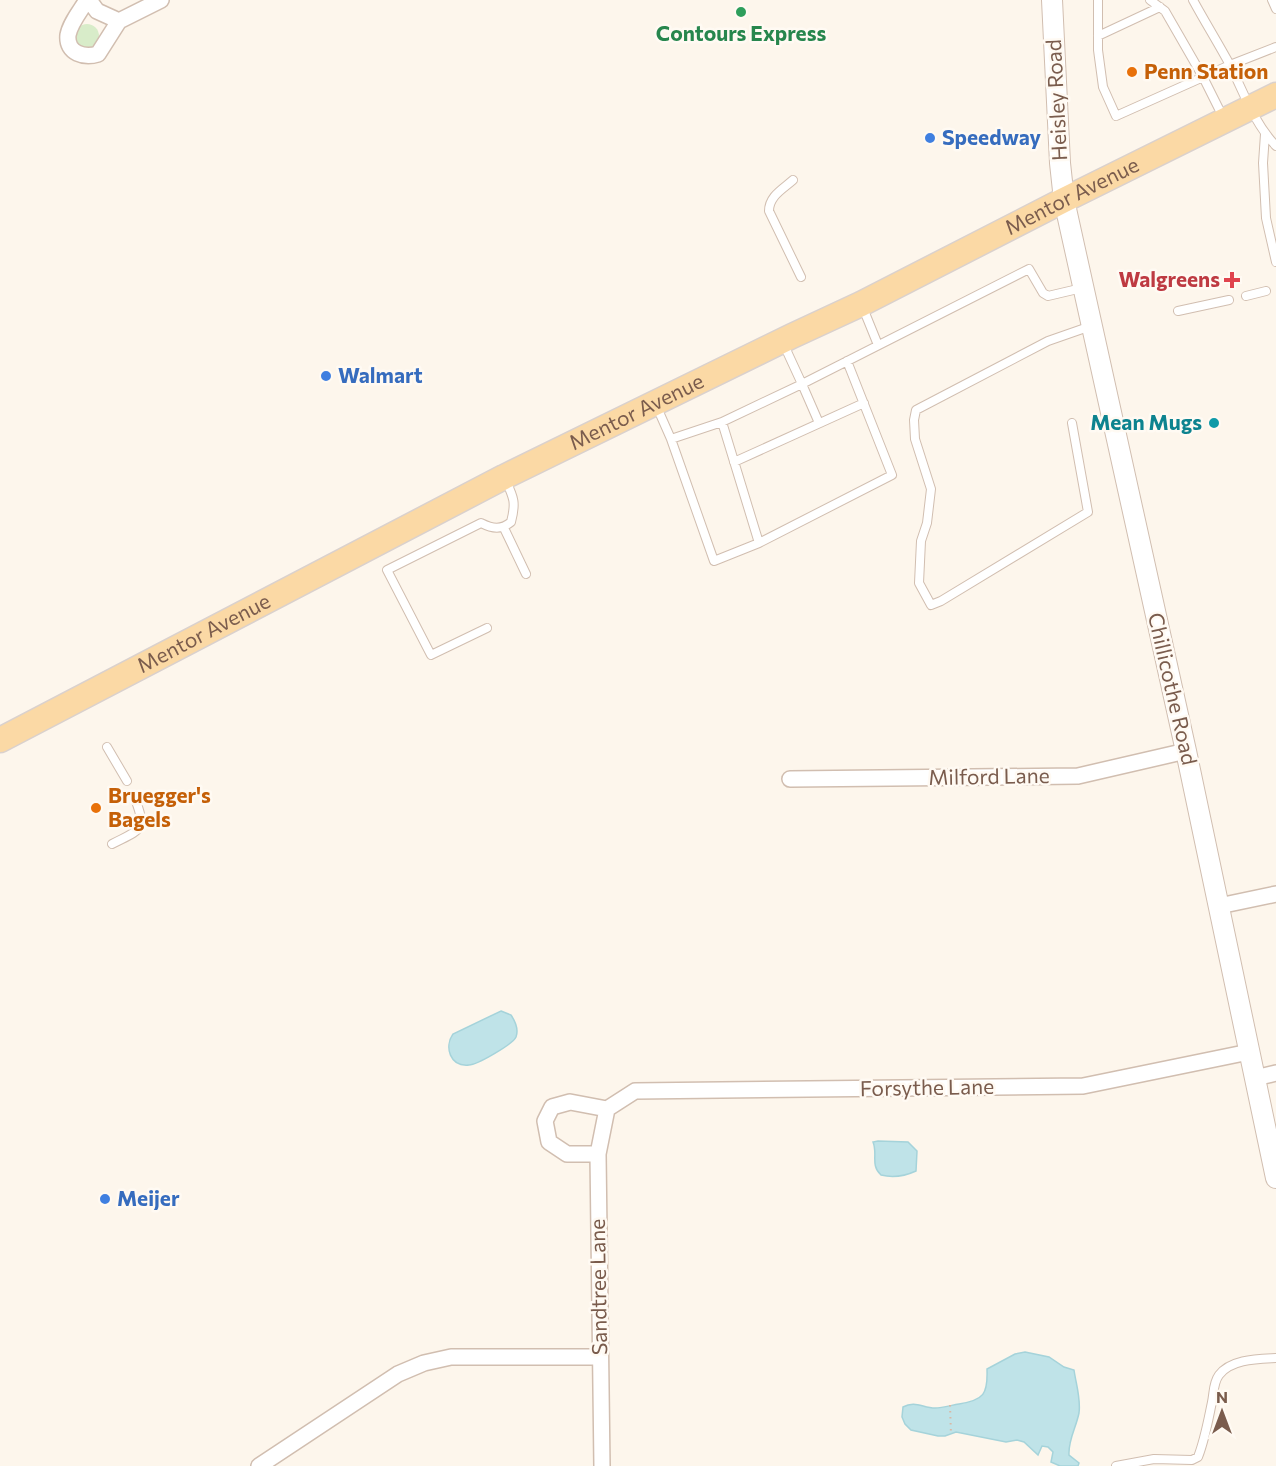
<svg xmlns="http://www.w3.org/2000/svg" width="1276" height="1466" viewBox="0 0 1276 1466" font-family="Commissioner,sans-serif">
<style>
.green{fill:#d8ecc9}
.water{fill:#bfe3e8;stroke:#a5d3da;stroke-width:1.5}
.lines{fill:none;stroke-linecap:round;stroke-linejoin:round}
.service-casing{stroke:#d1beb0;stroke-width:10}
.minor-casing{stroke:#d1beb0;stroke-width:18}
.tertiary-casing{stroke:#d1beb0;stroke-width:22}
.primary-casing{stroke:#dad1cd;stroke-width:27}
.path{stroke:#d9b8a5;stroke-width:2;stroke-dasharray:1.5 4.5;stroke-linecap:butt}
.service{stroke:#fff;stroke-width:8}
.minor{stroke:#fff;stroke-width:15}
.tertiary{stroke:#fff;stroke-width:20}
.primary{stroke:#fbd9a5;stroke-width:24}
.leisure-dot{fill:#2e9e5b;stroke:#fffaf3;stroke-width:2}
.food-dot{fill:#e8710a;stroke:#fffaf3;stroke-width:2}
.shop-dot{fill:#3f7fe0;stroke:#fffaf3;stroke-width:2}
.health-dot{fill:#e0444e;stroke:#fffaf3;stroke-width:2}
.culture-dot{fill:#0f9aa8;stroke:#fffaf3;stroke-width:2}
.labels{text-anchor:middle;stroke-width:5;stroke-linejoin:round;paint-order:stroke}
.leisure-label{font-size:21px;font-weight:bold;fill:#27864d;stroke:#fffaf3}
.food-label{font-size:21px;font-weight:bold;fill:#c56008;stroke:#fffaf3;text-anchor:start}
.street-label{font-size:21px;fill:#7a5c4d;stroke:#fffaf3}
.shop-label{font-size:21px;font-weight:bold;fill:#366cbe;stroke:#fffaf3;text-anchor:start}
.health-label{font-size:21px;font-weight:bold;fill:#be3a42;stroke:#fffaf3;text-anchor:end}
.culture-label{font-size:21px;font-weight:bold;fill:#0d838f;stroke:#fffaf3;text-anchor:end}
</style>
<rect width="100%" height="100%" fill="#fdf6ec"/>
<!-- green -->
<path class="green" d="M75 36a12 12 0 1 1 24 0a12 12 0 1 1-24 0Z"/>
<!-- water -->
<path class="water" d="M501,1011L511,1015C515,1021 519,1029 516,1037C513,1044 477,1065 469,1065C450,1067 444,1047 453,1034Z
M878,1141L908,1142L917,1151L916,1171C905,1176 893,1178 881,1175C870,1165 878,1154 873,1142Z
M1025,1352L1049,1357L1064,1367L1074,1370C1076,1384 1081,1399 1079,1413C1076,1428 1068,1440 1069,1455L1079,1463L1078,1466H1060L1051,1462L1053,1452L1048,1447L1042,1446L1038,1455L1024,1442L1017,1440L1006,1442L956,1432L945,1436H938L911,1430L905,1424L902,1417L903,1407C915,1400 923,1408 935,1408C943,1408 952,1405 959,1404C984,1400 988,1394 987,1369L1015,1354Z"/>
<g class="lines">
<defs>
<path id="service" d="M1098,0V50L1103,87L1116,116L1230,65L1276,47
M1150,0L1165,11L1203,77L1223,117
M1193,0C1205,22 1218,43 1230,65C1244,93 1254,123 1276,146
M1272,0L1276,9
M1098,36L1160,7
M1265,134L1263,163L1266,218L1276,262
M793,180C783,189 769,196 769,211L801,277
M1246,296L1266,291
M863,308L878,345
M1178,311L1229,300
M784,345L802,384L1029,269L1043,293L1048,296L1082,288
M656,405L671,439L714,561L759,543
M819,423L802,384L722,422L759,543L892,475L847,361
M1072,423L1088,512L941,601L931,605L919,583L921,541L927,523L931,489L915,439L914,420L916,410L1048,341L1091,326
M671,439L722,422
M734,462L864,403
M504,528L526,574
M487,628L431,655L387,570L481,523C493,529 501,530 511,522C516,503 514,498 506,481
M107,747L127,781
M112,844C139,830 148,831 135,799
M1116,1466L1154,1459L1192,1460L1198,1457C1205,1439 1208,1421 1212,1402C1214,1393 1213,1383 1219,1375C1231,1359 1258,1359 1276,1358"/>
<path id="minor" d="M87,0C81,10 70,23 68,35C66,54 85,58 98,54L119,21L161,0
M89,0L97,11L119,21
M790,779L1078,776L1186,751
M1219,906L1276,894
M1255,1078L1276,1073
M607,1109L635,1091L1083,1086L1249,1052
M598,1154H567L549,1142L545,1121L552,1107L570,1102L607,1109
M259,1466L398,1374L424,1363L451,1357H600
M602,1466L598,1154L607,1109"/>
<path id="tertiary" d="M1052,0L1060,163L1064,200L1186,751L1276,1178"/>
<g id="primary">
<path id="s1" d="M0,740L504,477L792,336L861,304L1064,200L1276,95"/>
</g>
</defs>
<!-- service casing -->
<use href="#service" class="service-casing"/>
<!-- minor casing -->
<use href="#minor" class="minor-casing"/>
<!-- tertiary casing -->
<use href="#tertiary" class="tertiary-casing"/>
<!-- primary casing -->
<use href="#primary" class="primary-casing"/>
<!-- path -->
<path class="path" d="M950,1405L951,1434"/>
<!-- service -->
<use href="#service" class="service"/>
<!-- minor -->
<use href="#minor" class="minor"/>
<!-- tertiary -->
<use href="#tertiary" class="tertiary"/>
<!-- primary -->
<use href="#primary" class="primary"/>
</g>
<!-- markers -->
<circle class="leisure-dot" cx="741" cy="12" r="6"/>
<g class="food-dot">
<circle cx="1132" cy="72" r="6"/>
<circle cx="96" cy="808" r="6"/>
</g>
<g class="shop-dot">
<circle cx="930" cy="138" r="6"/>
<circle cx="326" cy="376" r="6"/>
<circle cx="105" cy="1199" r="6"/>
</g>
<path class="health-dot" d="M1229 271h6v6h6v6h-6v6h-6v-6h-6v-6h6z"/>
<circle class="culture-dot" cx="1214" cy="423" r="6"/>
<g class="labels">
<!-- leisure labels -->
<g class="leisure-label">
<text x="741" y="41">Contours Express</text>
</g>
<!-- food labels -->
<g class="food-label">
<text x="1144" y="79">Penn Station</text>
<text x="108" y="803">Bruegger's<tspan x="108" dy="24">Bagels</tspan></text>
</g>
<!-- street labels -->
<g class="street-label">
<text transform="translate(1057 100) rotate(-93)" y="7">Heisley Road</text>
<text dy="7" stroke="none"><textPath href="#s1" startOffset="1202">Mentor Avenue</textPath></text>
<text dy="7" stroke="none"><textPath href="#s1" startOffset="716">Mentor Avenue</textPath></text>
<text dy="7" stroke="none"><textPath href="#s1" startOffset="230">Mentor Avenue</textPath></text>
<text transform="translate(1172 689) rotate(77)" y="7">Chillicothe Road</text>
<text transform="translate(989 777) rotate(-1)" y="7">Milford Lane</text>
<text transform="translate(927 1088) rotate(-1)" y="7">Forsythe Lane</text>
<text transform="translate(599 1287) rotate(-91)" y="7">Sandtree Lane</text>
</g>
<!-- shop labels -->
<g class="shop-label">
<text x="942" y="145">Speedway</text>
<text x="338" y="383">Walmart</text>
<text x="117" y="1206">Meijer</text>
</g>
<!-- health labels -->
<g class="health-label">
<text x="1220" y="287">Walgreens</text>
</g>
<!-- culture labels -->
<g class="culture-label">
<text x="1202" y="430">Mean Mugs</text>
</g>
</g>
<!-- north arrow -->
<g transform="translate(1222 1412)" stroke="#fffaf3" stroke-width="4.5" paint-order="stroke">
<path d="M0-4.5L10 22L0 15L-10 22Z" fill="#7a5c4d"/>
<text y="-9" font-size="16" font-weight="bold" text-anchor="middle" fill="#7a5c4d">N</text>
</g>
</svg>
